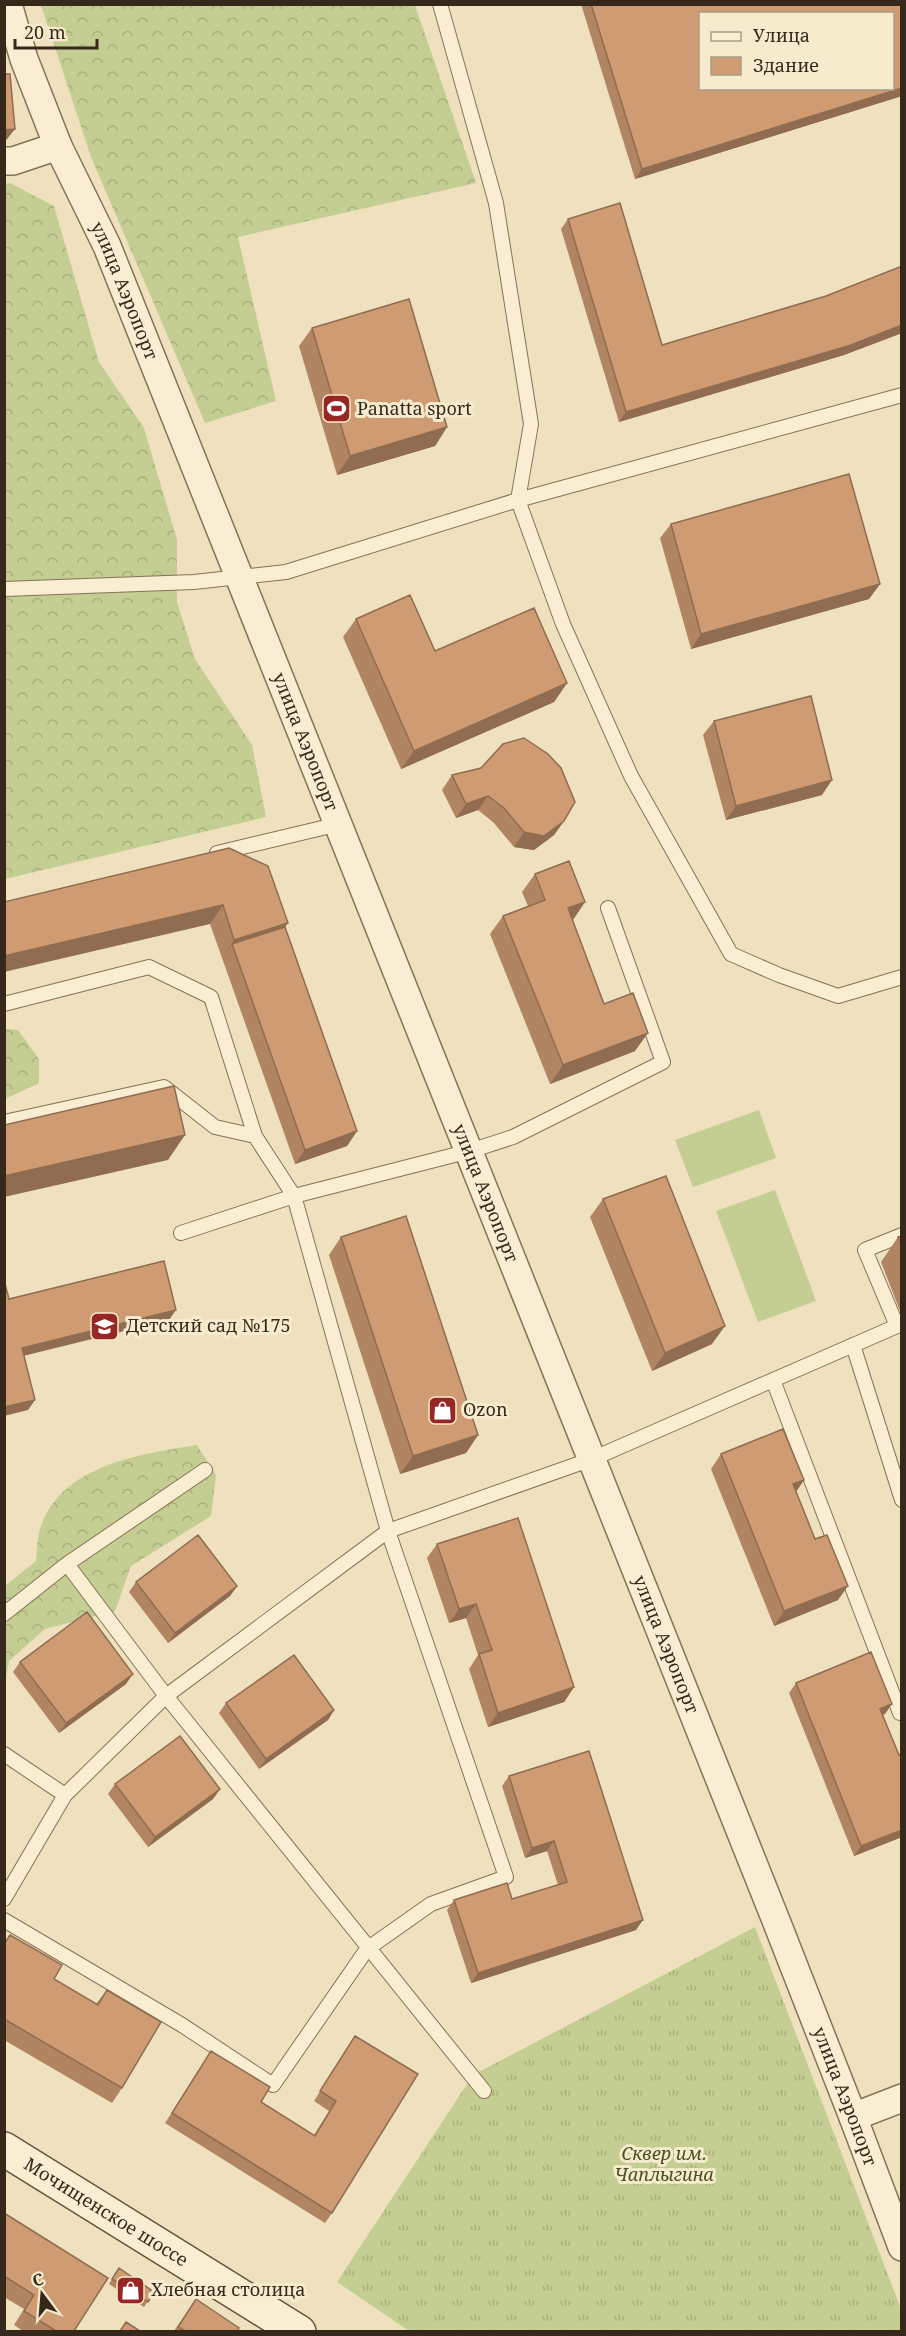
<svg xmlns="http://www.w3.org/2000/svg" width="906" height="2336" viewBox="0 0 906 2336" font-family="'Noto Serif',serif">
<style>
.grass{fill:url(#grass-tufts)}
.forest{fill:url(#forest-crowns)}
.garden{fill:#c4cd92}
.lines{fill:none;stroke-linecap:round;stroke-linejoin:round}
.service-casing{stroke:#877256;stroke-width:16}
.minor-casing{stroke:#877256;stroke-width:30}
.secondary-casing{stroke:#69523a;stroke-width:36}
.service{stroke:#f9eed1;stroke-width:14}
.minor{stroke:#f9eed1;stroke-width:27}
.secondary{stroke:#f9eed1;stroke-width:33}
.wall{fill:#b18562}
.shaded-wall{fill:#906c50}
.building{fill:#ce9b72;stroke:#906c50;stroke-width:1.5;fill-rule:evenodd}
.labels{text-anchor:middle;stroke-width:6;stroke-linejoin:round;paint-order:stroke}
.street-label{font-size:18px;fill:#36291b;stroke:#f6ebcd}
.poi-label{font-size:18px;fill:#36291b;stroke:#f6ebcd;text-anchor:start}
.park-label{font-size:18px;font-style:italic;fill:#455321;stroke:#f6ebcd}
</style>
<defs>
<pattern id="grass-tufts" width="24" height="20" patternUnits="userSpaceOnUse" patternTransform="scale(1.5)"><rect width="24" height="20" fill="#c4cd92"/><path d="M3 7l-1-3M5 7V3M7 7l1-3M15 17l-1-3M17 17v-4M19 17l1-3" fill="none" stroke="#a9b07d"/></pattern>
<pattern id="forest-crowns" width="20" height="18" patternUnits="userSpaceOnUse" patternTransform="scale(1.5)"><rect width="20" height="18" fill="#c4cd92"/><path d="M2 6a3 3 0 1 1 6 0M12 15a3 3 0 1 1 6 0" fill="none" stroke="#a9b07d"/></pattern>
</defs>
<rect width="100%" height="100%" fill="#efe1be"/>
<!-- grass -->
<path class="grass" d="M755,1927L901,2309V2331H409L337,2282L473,2075Z"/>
<!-- forest -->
<path class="forest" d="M41,5H415L476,183L238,237L276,401L205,423L91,157Z
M10,183L54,206L99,362L144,428L177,540V602L195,659L252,745L266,817L5,879L4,184Z
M5,1029L18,1030L39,1059V1083L5,1099Z
M197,1445L216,1475L211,1516L131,1566L115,1611L45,1629L9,1661L5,1683V1586L36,1561C37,1551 37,1539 40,1529C60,1465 141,1454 197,1445Z"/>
<!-- garden -->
<path class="garden" d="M759,1110L776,1158L693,1187L675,1140Z
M775,1190L816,1301L758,1322L716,1211Z"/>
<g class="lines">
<defs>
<path id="service" d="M440,4L496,203L531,424L518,500L563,624L631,776L731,954L779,975L838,996L902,977
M4,589L194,582L286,572L518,500L902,395
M217,853L339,824
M4,1004L149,967L211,997L255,1136L294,1196L181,1233
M4,1122L164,1087L215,1127L255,1136
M853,1345L902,1500
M773,1380L900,1713H902
M4,1614L67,1564L205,1470
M4,1754L65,1795
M4,1899L65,1795L166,1696L67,1564
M4,1920L182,2025L273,2085L367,1949L431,1904L506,1877L388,1531L294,1196L470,1151L513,1137L663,1062L608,908
M484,2091L166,1696L388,1531L592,1459L897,1326L865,1250L902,1235"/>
<g id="minor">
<path id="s1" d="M8,4L24,59L58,146L107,246L777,1923L853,2117L902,2247"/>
<path d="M4,161H13L58,146"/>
<path d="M853,2117L902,2098"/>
</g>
<g id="secondary">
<path id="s2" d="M4,2149L299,2332"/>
</g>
</defs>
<!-- service casing -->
<use href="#service" class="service-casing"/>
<!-- minor casing -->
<use href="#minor" class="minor-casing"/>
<!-- secondary casing -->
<use href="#secondary" class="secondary-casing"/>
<!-- service -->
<use href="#service" class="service"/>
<!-- minor -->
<use href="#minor" class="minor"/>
<!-- secondary -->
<use href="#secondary" class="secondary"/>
</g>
<!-- wall -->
<path class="wall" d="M581,4H902V96L635,179Z
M568,219L662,345L826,296L902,266V333L844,355L619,422L561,229Z
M312,328L447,427L435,446L337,475L299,346Z
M671,524L880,584L869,599L691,649L660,538Z
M356,619L435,651L567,683L554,702L401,769L343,637Z
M714,721L822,795L726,820L703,735Z
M452,775L564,821L554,835L534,850L514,847L493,822L478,810L456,818L442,790Z
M229,848L288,923L285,927L357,1131L347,1146L295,1164L210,924Z
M535,874L572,921L604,1004L635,1051L550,1084L490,934L503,916L528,906L522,892Z
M603,1199L712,1344L652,1371L590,1217Z
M902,1236V1311H900L881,1262L898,1237Z
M341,1237L478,1435L466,1453L400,1474L329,1255Z
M721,1454L804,1480L796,1491L838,1600L774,1626L711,1469Z
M437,1544L574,1687L564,1702L488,1727L469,1669L478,1655L466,1618L449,1623L427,1558Z
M136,1582L237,1586L230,1596L168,1643L129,1592Z
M20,1662L126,1684L59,1733L13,1672Z
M796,1683L885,1714L883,1715L899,1755L902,1754V1837L854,1856L789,1693Z
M226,1703L334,1710L328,1720L259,1769L219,1713Z
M509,1776L636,1930L471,1983L447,1910L454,1900L512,1899L558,1885L547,1851L525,1858L502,1786Z
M115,1784L220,1789L213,1799L148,1847L108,1794Z
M10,1935L54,1979L96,2004L107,1990L122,2088L112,2103L4,2040V1943Z
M355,2036L332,2213L325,2223L165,2123L211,2051L261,2102L314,2135L329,2111L314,2101Z
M4,2213L74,2331H23L14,2325L24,2309L4,2297Z
M119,2268L154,2292L144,2307L109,2284Z
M196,2299L237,2331H174Z"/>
<!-- shaded-wall -->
<path class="shaded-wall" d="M902,88V96L635,179L642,169Z
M15,129L4,143V130Z
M902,325V333L844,355L619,422L626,412Z
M447,427L435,446L337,475L350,456Z
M880,584L869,599L691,649L701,634Z
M567,683L554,702L401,769L414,751Z
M832,780L822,795L726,820L736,806Z
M488,796L478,810L456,818L466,804Z
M564,821L554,835L534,850L514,847L524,832Z
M585,902L573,920L568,908Z
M223,905L210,924L4,972V956Z
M288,923L275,941L232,944L222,958L234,940Z
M648,1033L635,1051L550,1084L563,1065Z
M357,1131L347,1146L295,1164L305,1150Z
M185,1135L168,1160L4,1197V1176Z
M176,1310L169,1320L15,1358L22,1348Z
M725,1326L712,1344L652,1371L665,1353Z
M35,1400L28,1410L4,1416V1407Z
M478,1435L466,1453L400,1474L413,1456Z
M804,1480L794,1495L793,1484Z
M237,1586L230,1596L168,1643L175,1633Z
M848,1586L838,1600L774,1626L784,1611Z
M476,1604L466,1618L449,1623L459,1609Z
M133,1674L126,1684L59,1733L66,1723Z
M574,1687L564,1702L488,1727L498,1713Z
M892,1704L885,1714L873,1718L880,1709Z
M334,1710L328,1720L259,1769L266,1759Z
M220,1789L213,1799L148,1847L155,1837Z
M902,1830V1837L854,1856L861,1846Z
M554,1841L547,1851L525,1858L532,1848Z
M643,1920L636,1930L471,1983L478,1973Z"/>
<!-- building -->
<path class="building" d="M591,4H902V88L642,169ZM700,14H892V88H700Z
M4,74H10L15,129L4,130Z
M620,203L662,345L826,296L902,266V325L851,345L626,412L568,219Z
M409,299L447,427L350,456L312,328Z
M849,474L880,584L701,634L671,524Z
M410,595L435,651L534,608L567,683L414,751L356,619Z
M811,696L832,780L736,806L714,721Z
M524,738L548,754L561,768L575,802L564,821L544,836L524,832L504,808L488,796L466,804L452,775L481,768L503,744Z
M229,848L268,866L288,923L234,940L223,905L4,956V902Z
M569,861L585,902L568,908L604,1004L633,993L648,1033L563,1065L503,916L545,900L535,874Z
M285,927L357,1131L305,1150L232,944Z
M174,1086L185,1135L4,1176V1125Z
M666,1176L725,1326L665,1353L603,1199Z
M406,1216L478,1435L413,1456L341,1237Z
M902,1236V1246L898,1237Z
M164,1261L176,1310L22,1348L35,1400L4,1407V1280L9,1299Z
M783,1429L804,1480L793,1484L815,1539L827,1535L848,1586L784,1611L721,1454Z
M518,1518L574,1687L498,1713L479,1654L492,1650L476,1604L459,1609L437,1544Z
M198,1535L237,1586L175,1633L136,1582Z
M87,1612L133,1674L66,1723L20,1662Z
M871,1652L892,1704L880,1709L899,1755L902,1754V1830L861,1846L796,1683Z
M294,1655L334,1710L266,1759L226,1703Z
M180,1736L220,1789L155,1837L115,1784Z
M589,1751L643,1920L478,1973L454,1900L507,1883L512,1899L567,1882L554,1841L532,1848L509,1776Z
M10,1935L62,1965L54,1979L98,2005L107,1990L161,2022L122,2088L4,2019V1944Z
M355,2036L418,2074L332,2213L172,2113L211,2051L270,2087L261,2102L315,2136L336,2101L320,2091Z
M4,2213L108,2278L74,2331H56L24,2311L34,2295L4,2276Z
M119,2268L154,2292L148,2302L112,2279Z
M196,2299L239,2328L237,2331H185L178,2327Z
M126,2322L140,2331H120Z"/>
<!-- icons -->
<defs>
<symbol id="stadium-square" viewBox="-11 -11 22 22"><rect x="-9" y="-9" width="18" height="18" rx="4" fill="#972725" stroke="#f6ebcd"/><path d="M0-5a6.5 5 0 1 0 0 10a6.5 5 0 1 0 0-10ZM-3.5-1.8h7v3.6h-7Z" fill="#fff"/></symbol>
<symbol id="school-square" viewBox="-11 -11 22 22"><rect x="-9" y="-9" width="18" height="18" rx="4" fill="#972725" stroke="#f6ebcd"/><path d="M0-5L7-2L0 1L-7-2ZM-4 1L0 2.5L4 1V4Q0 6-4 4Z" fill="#fff"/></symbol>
<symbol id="shop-square" viewBox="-11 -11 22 22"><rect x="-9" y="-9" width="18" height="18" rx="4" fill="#972725" stroke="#f6ebcd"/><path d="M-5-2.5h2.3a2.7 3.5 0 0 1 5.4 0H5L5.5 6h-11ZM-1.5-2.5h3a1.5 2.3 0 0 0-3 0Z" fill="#fff"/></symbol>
</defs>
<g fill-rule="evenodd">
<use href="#stadium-square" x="320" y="392" width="33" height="33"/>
<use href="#school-square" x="88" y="1310" width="33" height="33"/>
<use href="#shop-square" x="426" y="1394" width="33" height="33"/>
<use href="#shop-square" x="114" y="2274" width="33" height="33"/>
</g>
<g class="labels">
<!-- street labels -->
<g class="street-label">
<text dy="6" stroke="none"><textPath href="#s1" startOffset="310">улица Аэропорт</textPath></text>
<text dy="6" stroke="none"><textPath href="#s1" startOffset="796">улица Аэропорт</textPath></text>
<text dy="6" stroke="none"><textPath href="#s1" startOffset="1282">улица Аэропорт</textPath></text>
<text dy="6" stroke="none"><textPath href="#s1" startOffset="1768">улица Аэропорт</textPath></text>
<text dy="6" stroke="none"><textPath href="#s1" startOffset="2254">улица Аэропорт</textPath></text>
<text dy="6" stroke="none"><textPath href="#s2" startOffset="120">Мочищенское шоссе</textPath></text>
</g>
<!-- poi labels -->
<g class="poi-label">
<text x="357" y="415">Panatta sport</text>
<text x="126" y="1332">Детский сад №175</text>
<text x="463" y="1416">Ozon</text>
<text x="151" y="2296">Хлебная столица</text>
</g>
<!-- park labels -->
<g class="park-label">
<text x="664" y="2160">Сквер им.<tspan x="664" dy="21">Чаплыгина</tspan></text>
</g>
</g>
<!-- border -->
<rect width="906" height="2336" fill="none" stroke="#36291b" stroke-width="12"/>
<!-- legend -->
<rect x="699" y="12" width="195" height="78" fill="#f6ebcd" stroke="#a99d86" stroke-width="1.5"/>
<rect x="711" y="32" width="30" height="9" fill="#f9eed1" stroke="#a99d86" stroke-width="1.5"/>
<text x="753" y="42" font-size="18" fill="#36291b">Улица</text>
<rect x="711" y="57" width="30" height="18" fill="#ce9b72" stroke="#a99d86" stroke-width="1.5"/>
<text x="753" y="72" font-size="18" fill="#36291b">Здание</text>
<!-- north arrow -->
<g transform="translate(42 2294) rotate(344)" stroke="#f6ebcd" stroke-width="4.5" paint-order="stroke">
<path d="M0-4.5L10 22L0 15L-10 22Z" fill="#36291b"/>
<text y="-9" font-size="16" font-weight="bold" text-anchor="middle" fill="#36291b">С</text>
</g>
<!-- scale -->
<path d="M15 39v9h82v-9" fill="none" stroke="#36291b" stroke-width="3"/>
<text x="24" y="39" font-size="18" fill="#36291b" stroke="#f6ebcd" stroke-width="4.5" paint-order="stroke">20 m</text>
</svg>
